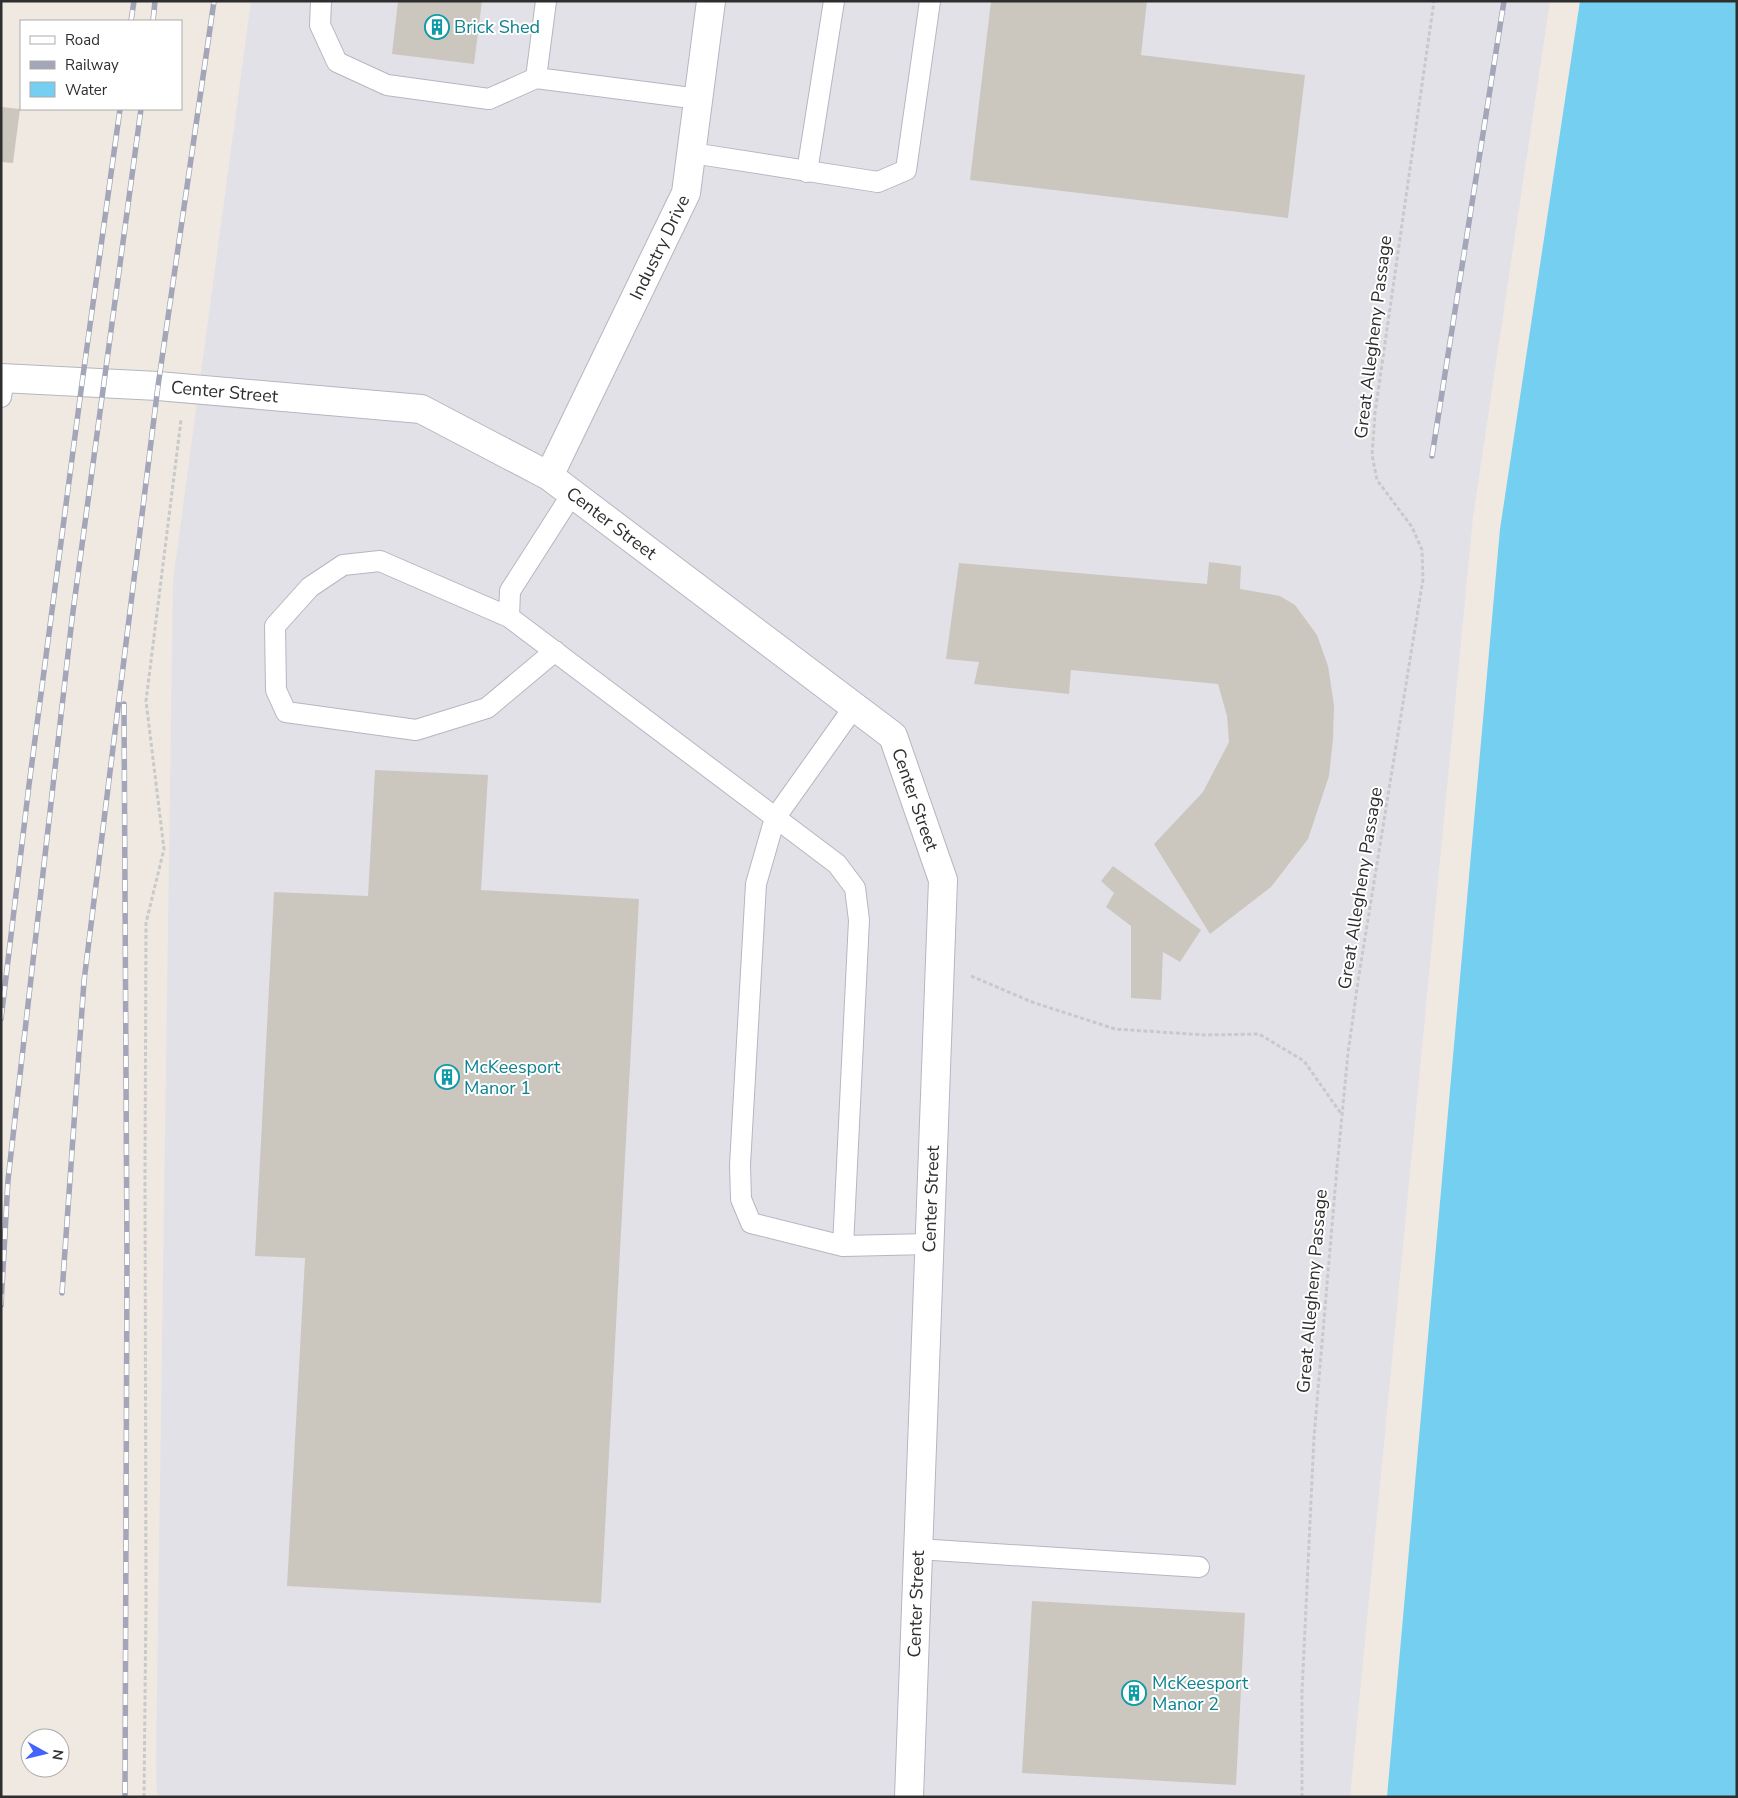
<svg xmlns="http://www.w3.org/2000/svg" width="1738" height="1798" viewBox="0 0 1738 1798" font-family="'Nunito Sans',sans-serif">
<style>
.industrial{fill:#e3e1e8}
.water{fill:#75cff0}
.building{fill:#cbc7bf}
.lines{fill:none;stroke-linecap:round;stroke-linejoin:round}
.service-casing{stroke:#b4b7c1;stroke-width:22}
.minor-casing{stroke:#b4b7c1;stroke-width:30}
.path{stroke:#c9c9c9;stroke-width:3;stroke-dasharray:4 2.5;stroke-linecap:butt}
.service{stroke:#fff;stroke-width:20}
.minor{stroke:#fff;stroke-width:28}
.rail-casing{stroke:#a3a6b8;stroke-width:5.5}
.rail{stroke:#fff;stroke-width:4;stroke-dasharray:11;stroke-linecap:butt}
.labels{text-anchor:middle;stroke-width:4;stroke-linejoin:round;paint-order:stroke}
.culture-label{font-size:18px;fill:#0d838f;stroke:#fff;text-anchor:start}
.street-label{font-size:18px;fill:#2e2e2e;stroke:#fff}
</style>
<rect width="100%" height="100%" fill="#efe9e1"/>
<!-- industrial -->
<path class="industrial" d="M251,1H1550L1473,517L1350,1797H157L156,1762L173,581Z"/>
<!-- water -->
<path class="water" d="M1580,1H1737V1797H1387L1500,529Z"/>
<!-- building -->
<path class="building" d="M398,1H482L474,64L392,54Z
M991,1H1147L1141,55L1305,75L1288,218L970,180Z
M1,107L20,109L13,163L1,162Z
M1209,562L1241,566L1240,589L1280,596L1295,605L1317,635L1328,666L1334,705L1333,739L1329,776L1308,839L1271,887L1210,934L1154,844L1203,792L1229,742L1227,716L1218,684L1071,670L1069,694L974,684L979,662L946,659L959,563L1207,584Z
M375,770L488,775L481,890L639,899L601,1603L287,1586L305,1258L255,1256L274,892L368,896Z
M1113,866L1201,930L1180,962L1163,952L1161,1000L1131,998V926L1106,907L1114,893L1101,881Z
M1032,1601L1245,1613L1236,1785L1022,1773Z"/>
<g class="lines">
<defs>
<path id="service" d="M321,1L320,25L337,62L387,85L489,99L536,78L699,99
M536,78L546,1
M692,153L878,182L906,170L930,1
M807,172L834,1
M1,397L4,378
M572,494L510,591L509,617L837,864L855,888L859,920L843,1246L929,1244
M509,617L380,561L343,565L310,587L275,626L276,690L286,712L416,730L487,708L555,651
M843,1246L751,1223L741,1199L740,1165L756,884L775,818L854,707
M918,1549L1199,1567"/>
<g id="minor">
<path id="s1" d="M1,378L158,386L421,409L549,476L893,736L943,880L909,1797"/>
<path id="s2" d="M549,476L686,193L711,1"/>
</g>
</defs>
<!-- service casing -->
<use href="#service" class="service-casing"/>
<!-- minor casing -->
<use href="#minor" class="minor-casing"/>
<!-- path -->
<path class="path" d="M971,976L1032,1002L1115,1029L1205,1035L1259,1034L1304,1061L1342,1115
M144,1797L146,1604L145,1174L146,923L164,849L146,701L181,420
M1302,1797V1692L1314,1437L1337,1167L1348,1053L1358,981L1423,579L1422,550L1412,527L1377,480L1372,455L1375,413L1434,1"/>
<!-- service -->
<use href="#service" class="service"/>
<!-- minor -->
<use href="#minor" class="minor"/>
<defs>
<path id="rail" d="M131,21L134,1
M153,21L155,1
M1432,456L1504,1
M124,704L127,1259L125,1797
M1,1019L29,785L82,383L120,109
M62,1293L84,981L158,386L214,1
M1,1305L8,1180L72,619L141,109"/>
</defs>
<!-- rail casing -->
<use href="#rail" class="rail-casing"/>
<!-- rail -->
<use href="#rail" class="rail"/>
</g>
<!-- icons -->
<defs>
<symbol id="building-ring" viewBox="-11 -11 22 22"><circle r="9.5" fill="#fff" stroke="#0f9aa8" stroke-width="1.5"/><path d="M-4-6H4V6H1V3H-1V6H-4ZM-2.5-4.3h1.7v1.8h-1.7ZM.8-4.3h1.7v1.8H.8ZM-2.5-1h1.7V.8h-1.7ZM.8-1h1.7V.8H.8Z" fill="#0f9aa8"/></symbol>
</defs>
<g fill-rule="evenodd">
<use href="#building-ring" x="423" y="13" width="28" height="28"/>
<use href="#building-ring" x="433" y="1063" width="28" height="28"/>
<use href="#building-ring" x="1120" y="1679" width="28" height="28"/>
</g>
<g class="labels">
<!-- culture labels -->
<g class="culture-label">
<text x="454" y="33">Brick Shed</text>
<text x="464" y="1073">McKeesport<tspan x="464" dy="21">Manor 1</tspan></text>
<text x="1152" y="1689">McKeesport<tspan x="1152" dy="21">Manor 2</tspan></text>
</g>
<!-- street labels -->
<g class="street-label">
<text dy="6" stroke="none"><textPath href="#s2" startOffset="254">Industry Drive</textPath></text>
<text transform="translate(1373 337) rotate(-83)" y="6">Great Allegheny Passage</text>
<text dy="6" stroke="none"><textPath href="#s1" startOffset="224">Center Street</textPath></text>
<text dy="6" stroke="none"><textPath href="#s1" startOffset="644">Center Street</textPath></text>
<text dy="6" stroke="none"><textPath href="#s1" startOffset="1064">Center Street</textPath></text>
<text transform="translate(1360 888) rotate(-81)" y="6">Great Allegheny Passage</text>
<text transform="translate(931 1199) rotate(-88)" y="6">Center Street</text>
<text transform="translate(1312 1291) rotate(-85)" y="6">Great Allegheny Passage</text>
<text transform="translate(916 1604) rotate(-88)" y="6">Center Street</text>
</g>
</g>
<!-- border -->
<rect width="1738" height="1798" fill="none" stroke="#2e2e2e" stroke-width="5"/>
<!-- legend -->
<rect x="20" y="20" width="162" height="90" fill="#ffffff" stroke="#ababab"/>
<rect x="30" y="36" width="25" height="8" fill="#ffffff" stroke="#ababab"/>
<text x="65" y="45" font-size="15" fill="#2e2e2e">Road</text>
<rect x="30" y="61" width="25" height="8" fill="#a3a6b8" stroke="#ababab"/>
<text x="65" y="70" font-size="15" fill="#2e2e2e">Railway</text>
<rect x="30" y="82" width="25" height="15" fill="#75cff0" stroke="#ababab"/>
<text x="65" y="95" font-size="15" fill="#2e2e2e">Water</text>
<!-- north arrow -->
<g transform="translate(45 1753) rotate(98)"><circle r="24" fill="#ffffff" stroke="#ababab"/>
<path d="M0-4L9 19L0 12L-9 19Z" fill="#4264fb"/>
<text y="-8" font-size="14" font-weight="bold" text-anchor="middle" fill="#2e2e2e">N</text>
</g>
</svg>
